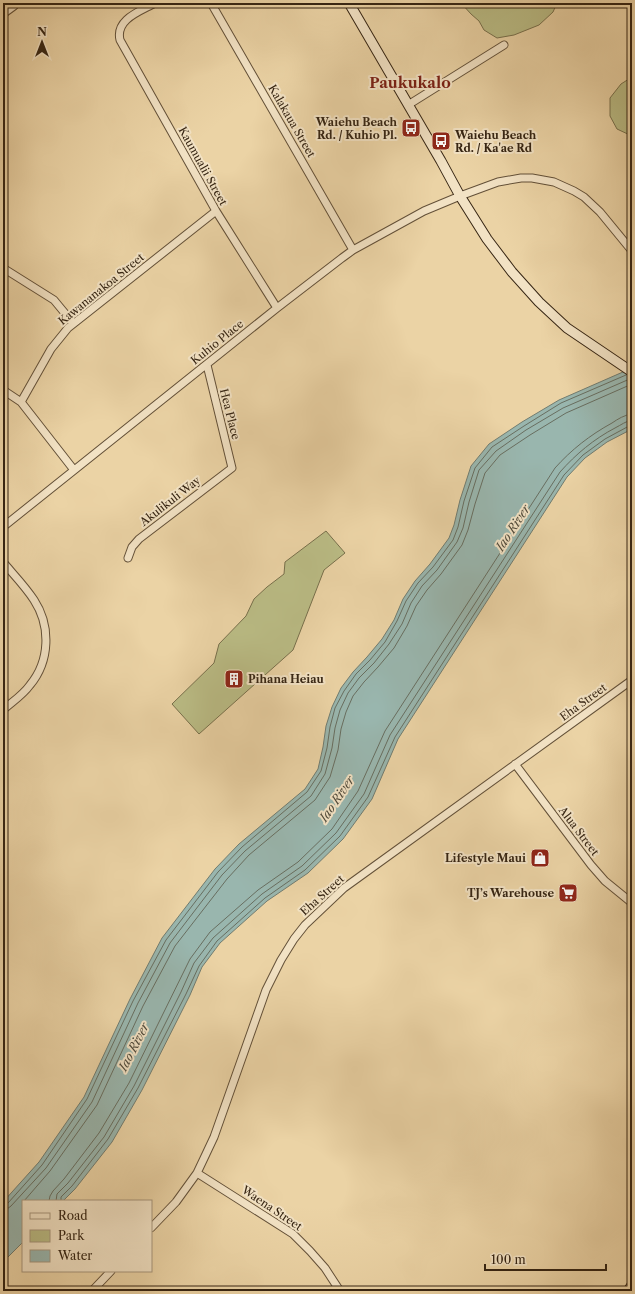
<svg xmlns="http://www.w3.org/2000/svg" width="635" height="1294" viewBox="0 0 635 1294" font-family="'Libre Caslon Text',serif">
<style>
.green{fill:#babc85;stroke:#78704c}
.water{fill:#99b6ae;stroke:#717c70}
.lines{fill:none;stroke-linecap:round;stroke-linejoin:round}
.shore{stroke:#686e60;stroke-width:1}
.street-casing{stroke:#635038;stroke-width:9}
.secondary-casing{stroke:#362513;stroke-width:11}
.street{stroke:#f2e2c4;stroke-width:7}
.secondary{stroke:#f2e2c4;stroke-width:9}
.labels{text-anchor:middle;stroke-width:4;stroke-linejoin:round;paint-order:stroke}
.street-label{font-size:11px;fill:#362513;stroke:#f2e2c4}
.poi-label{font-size:11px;font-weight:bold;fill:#362513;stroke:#f2e2c4;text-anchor:end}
.water-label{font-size:12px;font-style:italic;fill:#4f493a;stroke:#f2e2c4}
.district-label{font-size:15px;font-weight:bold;fill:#7a1f14;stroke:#f2e2c4}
</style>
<rect width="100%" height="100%" fill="#ebd3a5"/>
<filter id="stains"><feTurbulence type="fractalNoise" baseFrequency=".005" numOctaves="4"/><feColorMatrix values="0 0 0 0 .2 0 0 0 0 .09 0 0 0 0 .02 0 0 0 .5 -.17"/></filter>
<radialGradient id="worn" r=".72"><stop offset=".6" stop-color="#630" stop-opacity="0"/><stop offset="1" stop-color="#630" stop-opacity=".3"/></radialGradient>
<!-- green -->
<path class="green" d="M461,3H557L553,12L539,25L514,35L497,38L484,30L479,21L471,14Z
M632,77V136L617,129L610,116V98L621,84Z
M326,531L345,553L324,570L293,650L199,734L172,704L214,663L219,644L246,616L254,599L267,587L284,574L285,562Z"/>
<!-- water -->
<path class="water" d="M632,368V429L607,442L585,458L567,477L398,739L372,799L343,839L308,873L267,901L220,943L202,967L190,995L142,1090L112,1142L75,1189L63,1201H23V1242L3,1262V1202L39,1162L84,1097L130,999L162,938L215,869L239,844L305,789L318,769L323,747L326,726L332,707L341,688L353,672L367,657L382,639L394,620L403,599L415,581L430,564L449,538L454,525L460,500L471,466L489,444L522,422L559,400Z"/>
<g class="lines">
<!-- shore -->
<path class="shore" d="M24,1201L50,1171L97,1105L143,1006L175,946L227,879L249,855L315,800L330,777L338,750L341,729L346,712L353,696L364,682L378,667L394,648L407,626L416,606L427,590L441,574L462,545L468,530L475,504L485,473L500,455L530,435L566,413L632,384
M49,1201L50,1196L53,1191L64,1179L99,1133L129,1083L190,959L210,932L258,890L298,862L332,829L358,791L385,731L555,468C571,450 590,435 612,423C618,419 624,415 632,414
M56,1201L57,1194L68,1183L104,1137L134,1086L181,992L194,963L213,938L262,894L302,866L336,833L364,794L390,735L560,472C576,454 594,439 615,428C621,425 626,421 632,420
M61,1201V1197L72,1186L108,1139L138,1088L186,994L199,966L217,941L265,898L305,870L340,836L368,797L395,737L564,475L583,455L605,439L629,426L632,425
M3,1204L8,1203L42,1165L87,1099L133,1001L166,940L218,872L242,847L307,792L321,771L327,748L330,727L335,708L344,691L356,674L370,660L385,642L397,621L406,601L418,583L433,567L453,540L458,527L464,501L475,468L492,447L524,426L561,403L626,375
M3,1209H7L11,1206L46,1168L92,1102L138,1003L170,943L222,875L245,851L311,796L325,774L332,748L335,728L340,710L348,693L359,678L374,663L389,644L402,624L411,603L422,586L437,570L457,542L463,528L469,502L479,470L496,451L526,430L563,408L632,378"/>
<defs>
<path id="street" d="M155,3C141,11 115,19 120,40L216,211L277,308
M211,3L353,250
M3,14L14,6
M408,105L504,45
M3,268L54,300L73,323
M3,390L21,402L74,470
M21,402L51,349L68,328L216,211
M3,527L277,308L342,258L353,250L424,211L460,196L498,182L521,178H532L554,182L574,191L584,197L600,212L632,251
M128,558L132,547L139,539L232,468L207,365
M3,562C13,574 25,586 34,600C51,626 50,661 30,685C23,695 12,702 3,710
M515,764L591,865L605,881L632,903
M197,1173L293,1234L310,1251L325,1268L340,1291
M151,1228L176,1202L197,1173L206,1154L214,1137L266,990L281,960L294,939L305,925L344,888L632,680
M92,1291L111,1271"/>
<path id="secondary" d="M349,3L441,161L460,196L487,239L512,272L539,302L567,328L632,372
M628,1291L632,1285"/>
</defs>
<!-- street casing -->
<use href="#street" class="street-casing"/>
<!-- secondary casing -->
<use href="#secondary" class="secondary-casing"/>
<!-- street -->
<use href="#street" class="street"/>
<!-- secondary -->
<use href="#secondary" class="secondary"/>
</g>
<!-- icons -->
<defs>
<symbol id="bus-square" viewBox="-11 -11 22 22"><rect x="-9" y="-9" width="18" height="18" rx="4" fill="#8f2418" stroke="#f2e2c4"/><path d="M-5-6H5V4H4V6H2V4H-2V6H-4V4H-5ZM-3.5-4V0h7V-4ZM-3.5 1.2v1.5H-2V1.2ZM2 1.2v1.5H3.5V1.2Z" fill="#fff"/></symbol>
<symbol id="building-square" viewBox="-11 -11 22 22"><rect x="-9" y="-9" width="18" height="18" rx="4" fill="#8f2418" stroke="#f2e2c4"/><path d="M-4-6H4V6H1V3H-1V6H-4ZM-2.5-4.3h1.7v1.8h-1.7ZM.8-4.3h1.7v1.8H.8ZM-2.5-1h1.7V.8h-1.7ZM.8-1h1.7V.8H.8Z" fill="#fff"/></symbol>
<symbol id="shop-square" viewBox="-11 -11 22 22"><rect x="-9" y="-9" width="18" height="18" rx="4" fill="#8f2418" stroke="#f2e2c4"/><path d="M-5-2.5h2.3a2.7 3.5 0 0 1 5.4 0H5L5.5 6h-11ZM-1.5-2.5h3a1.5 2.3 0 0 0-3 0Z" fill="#fff"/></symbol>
<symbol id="supermarket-square" viewBox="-11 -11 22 22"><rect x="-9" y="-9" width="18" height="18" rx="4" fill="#8f2418" stroke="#f2e2c4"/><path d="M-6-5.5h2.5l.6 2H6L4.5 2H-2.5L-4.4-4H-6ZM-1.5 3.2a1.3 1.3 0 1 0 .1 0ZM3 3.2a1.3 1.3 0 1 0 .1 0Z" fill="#fff"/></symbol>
</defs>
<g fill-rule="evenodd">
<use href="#bus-square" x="400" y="117" width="22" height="22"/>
<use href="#bus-square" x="430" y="130" width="22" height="22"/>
<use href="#building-square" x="223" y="668" width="22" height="22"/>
<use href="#shop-square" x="529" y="847" width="22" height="22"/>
<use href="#supermarket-square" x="557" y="882" width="22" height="22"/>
</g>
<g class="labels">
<!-- street labels -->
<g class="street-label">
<text transform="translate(292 121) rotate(60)" y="4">Kalakaua Street</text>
<text transform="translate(203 166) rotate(61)" y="4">Kaumualii Street</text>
<text transform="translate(101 289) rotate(-39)" y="4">Kawananakoa Street</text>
<text transform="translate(217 342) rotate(-39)" y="4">Kuhio Place</text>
<text transform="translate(230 414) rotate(76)" y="4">Hea Place</text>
<text transform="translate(170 501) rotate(-38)" y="4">Akulikuli Way</text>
<text transform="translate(583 702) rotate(-36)" y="4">Eha Street</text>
<text transform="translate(579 831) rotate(53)" y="4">Alua Street</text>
<text transform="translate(322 895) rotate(-42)" y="4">Eha Street</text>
<text transform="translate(272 1208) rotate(34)" y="4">Waena Street</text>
</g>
<!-- poi labels -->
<g class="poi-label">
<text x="397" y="126">Waiehu Beach<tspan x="397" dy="13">Rd. / Kuhio Pl.</tspan></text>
<text x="455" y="139" text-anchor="start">Waiehu Beach<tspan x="455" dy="13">Rd. / Ka'ae Rd</tspan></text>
<text x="248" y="683" text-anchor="start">Pihana Heiau</text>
<text x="526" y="862">Lifestyle Maui</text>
<text x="554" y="897">TJ’s Warehouse</text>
</g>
<!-- water labels -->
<g class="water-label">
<text transform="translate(513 528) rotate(-57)" y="4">Iao River</text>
<text transform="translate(337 799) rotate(-56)" y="4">Iao River</text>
<text transform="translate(134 1047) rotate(-63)" y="4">Iao River</text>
</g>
<!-- district labels -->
<g class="district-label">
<text x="410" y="88">Paukukalo</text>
</g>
</g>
<!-- margin -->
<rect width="635" height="1294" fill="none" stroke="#ebd3a5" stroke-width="16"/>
<rect x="4" y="4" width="627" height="1286" fill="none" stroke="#362513" stroke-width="2"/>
<rect x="8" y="8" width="619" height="1278" fill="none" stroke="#362513"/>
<!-- legend -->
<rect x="22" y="1200" width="130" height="72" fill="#f2e2c4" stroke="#a7967d"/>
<rect x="30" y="1213" width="20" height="6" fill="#f2e2c4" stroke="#a7967d"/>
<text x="58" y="1220" font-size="12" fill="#362513">Road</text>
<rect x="30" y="1230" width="20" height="12" fill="#babc85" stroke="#a7967d"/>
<text x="58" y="1240" font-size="12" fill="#362513">Park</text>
<rect x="30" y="1250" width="20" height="12" fill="#99b6ae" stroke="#a7967d"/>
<text x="58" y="1260" font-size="12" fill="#362513">Water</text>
<!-- north arrow -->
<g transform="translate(42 42)" stroke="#f2e2c4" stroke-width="3" paint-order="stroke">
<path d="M0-3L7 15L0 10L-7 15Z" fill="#362513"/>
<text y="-6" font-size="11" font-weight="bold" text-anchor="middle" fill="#362513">N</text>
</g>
<!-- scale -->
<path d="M485 1264v6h121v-6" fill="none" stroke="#362513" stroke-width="2"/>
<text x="491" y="1264" font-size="12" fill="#362513" stroke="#f2e2c4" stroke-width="3" paint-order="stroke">100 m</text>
<rect width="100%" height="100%" filter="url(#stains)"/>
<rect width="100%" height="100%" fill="url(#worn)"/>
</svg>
